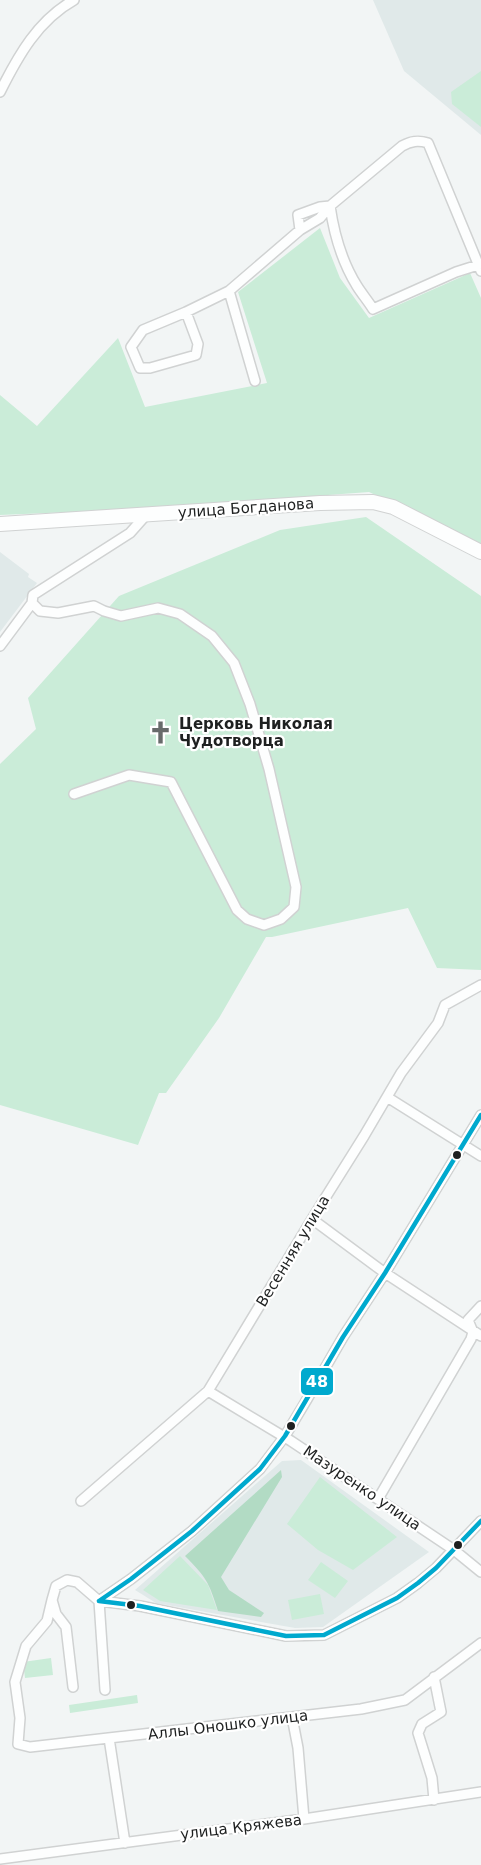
<svg xmlns="http://www.w3.org/2000/svg" width="481" height="1865" viewBox="0 0 481 1865" font-family="'DejaVu Sans',sans-serif">
<style>
.built{fill:#e0e9e9}
.green{fill:#caecd8}
.forest{fill:#b2dbc4}
.lines{fill:none;stroke-linecap:round;stroke-linejoin:round}
.minor-casing{stroke:#d0d2d2;stroke-width:12}
.primary-casing{stroke:#d0d2d2;stroke-width:16}
.minor{stroke:#fdfefe;stroke-width:9}
.primary{stroke:#fdfefe;stroke-width:14}
.bus-1-casing{stroke:#fff;stroke-width:9}
.bus-1{stroke:#00a9ce;stroke-width:4.5}
.bus-dot{fill:#1e2020;stroke:#fff;stroke-width:2}
.labels{text-anchor:middle;stroke-width:4.5;stroke-linejoin:round;paint-order:stroke}
.street-label{font-size:15px;fill:#1e2020;stroke:#fff}
.poi-label{font-size:15px;font-weight:bold;fill:#1e2020;stroke:#fff;text-anchor:start}
.line-badge{stroke:#fff;stroke-width:2}
.badge-label{font-size:16px;text-anchor:middle;font-weight:bold;fill:#fff}
</style>
<rect width="100%" height="100%" fill="#f2f5f5"/>
<!-- built -->
<path class="built" d="M373,0H481V135L404,71Z
M0,552L29,574L28,577L37,583L0,632Z
M301,1460L429,1552L323,1627L295,1628L156,1603L135,1590L282,1461Z"/>
<!-- green -->
<path class="green" d="M481,71V127L452,104L451,92Z
M320,228L340,278L369,318L470,273L481,298V545L469,538L369,492L142,509L0,515V395L37,426L118,338L145,407L267,383L238,292Z
M366,517L481,596V970L437,968L408,908L272,937H266L219,1018L166,1093H159L138,1145L0,1105V764L36,729L28,698L119,596L280,530Z
M320,1477L397,1537L353,1570L318,1550L287,1524Z
M180,1556L208,1585L217,1610L160,1601L143,1590Z
M321,1562L348,1581L335,1598L308,1580Z
M320,1594L324,1614L292,1620L288,1600Z
M51,1658L53,1675L25,1678L23,1662Z
M137,1695L138,1703L70,1713L69,1705Z"/>
<!-- forest -->
<path class="forest" d="M281,1470L282,1477L221,1577L229,1590L264,1613L261,1617L218,1611C209,1582 206,1577 185,1556Z"/>
<g class="lines">
<defs>
<path id="minor" d="M0,92C18,56 38,20 74,0
M300,230L298,215L320,207L330,206
M478,265L456,272L373,309C368,301 362,294 357,286C342,262 334,234 330,206L402,146C411,141 418,140 428,143L481,271
M229,291L255,381
M186,312L143,330L131,347L140,368H150L196,355L198,344L186,312L229,291L300,230L320,218L330,206
M0,646L32,603
M74,794L129,775L171,782L237,910L247,919L264,925L281,919L294,907L296,887L269,769L250,704L234,663L212,636L180,614L158,608L121,616L104,611L94,606L58,613L40,611L32,603L33,595L130,533L146,515
M387,1097L481,1156
M312,1219L385,1273L481,1336
M208,1391L291,1441L454,1550L481,1572
M378,1499L471,1339L473,1332L468,1320L481,1306
M81,1501L208,1391L312,1219L364,1136L401,1073L438,1023L445,1005L481,985
M52,1600L47,1621L26,1646L15,1682L20,1718L18,1744L30,1747L292,1717L361,1709L405,1700L481,1643
M99,1601L131,1579L192,1531L260,1469L285,1436L306,1401L343,1337L385,1273L481,1115
M99,1601L105,1690
M73,1687L66,1627L56,1614L52,1600L56,1586L67,1580L77,1582L99,1601L140,1606L286,1636L324,1635L397,1598L418,1583L436,1568L481,1521
M292,1717L298,1748L304,1819
M109,1738L125,1843
M434,1800L432,1778L418,1733L422,1724L441,1712L434,1677
M0,1859L304,1819L481,1792"/>
<path id="primary" d="M0,524L320,503L373,502L393,507L481,552"/>
</defs>
<!-- minor casing -->
<use href="#minor" class="minor-casing"/>
<!-- primary casing -->
<use href="#primary" class="primary-casing"/>
<!-- minor -->
<use href="#minor" class="minor"/>
<!-- primary -->
<use href="#primary" class="primary"/>
<defs>
<path id="bus-1" d="M99,1601L131,1579L192,1531L260,1469L285,1436L343,1337L385,1273L481,1115
M99,1601L140,1606L286,1636L324,1635L397,1598L418,1583L436,1568L481,1521"/>
</defs>
<!-- bus-1 casing -->
<use href="#bus-1" class="bus-1-casing"/>
<!-- bus-1 -->
<use href="#bus-1" class="bus-1"/>
</g>
<!-- icons -->
<defs>
<symbol id="church-bare" viewBox="-9 -9 18 18"><path d="M-1.2-6h2.4v3.5h3.3v2.4h-3.3V6h-2.4V-.1h-3.3v-2.4h3.3Z" fill="#686b6b" stroke="#fff" stroke-width="2.5" paint-order="stroke"/></symbol>
</defs>
<g fill-rule="evenodd">
<use href="#church-bare" x="144" y="716" width="33" height="33"/>
</g>
<!-- markers -->
<g class="bus-dot">
<circle cx="457" cy="1155" r="5"/>
<circle cx="291" cy="1426" r="5"/>
<circle cx="458" cy="1545" r="5"/>
<circle cx="131" cy="1605" r="5"/>
</g>
<g class="labels">
<!-- street labels -->
<g class="street-label">
<text transform="translate(246 508) rotate(-4)" y="5">улица Богданова</text>
<text transform="translate(293 1251) rotate(-59)" y="5">Весенняя улица</text>
<text transform="translate(362 1488) rotate(34)" y="5">Мазуренко улица</text>
<text transform="translate(228 1725) rotate(-7)" y="5">Аллы Оношко улица</text>
<text transform="translate(241 1827) rotate(-7)" y="5">улица Кряжева</text>
</g>
<!-- poi labels -->
<g class="poi-label">
<text x="179" y="729">Церковь Николая<tspan x="179" dy="17">Чудотворца</tspan></text>
</g>
</g>
<rect class="line-badge" x="300" y="1367" width="34" height="29" rx="6" fill="#00a9ce"/>
<g class="badge-label">
<text x="317" y="1387">48</text>
</g>
</svg>
